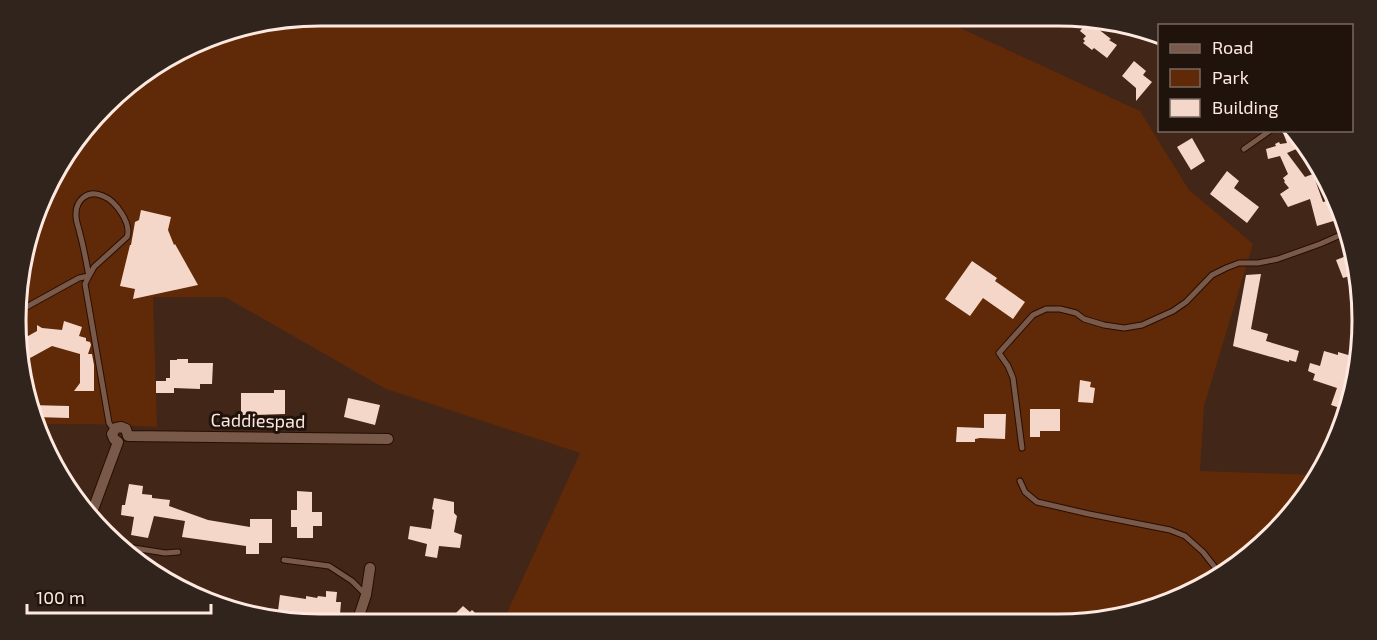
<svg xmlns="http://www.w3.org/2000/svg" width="1377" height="640" viewBox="0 0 1377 640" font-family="'Exo 2',sans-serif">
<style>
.green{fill:#602908}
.building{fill:#f5d7c9}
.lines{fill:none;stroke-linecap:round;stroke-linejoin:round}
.service-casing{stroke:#270e02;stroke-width:7}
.minor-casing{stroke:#270e02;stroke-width:12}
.service{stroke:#79594a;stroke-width:5}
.minor{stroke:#79594a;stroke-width:10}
.labels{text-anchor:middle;stroke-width:6;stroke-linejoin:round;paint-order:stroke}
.street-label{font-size:18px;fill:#fde9e0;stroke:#1f130c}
.rim{fill:none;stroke:#fde9e0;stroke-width:3}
</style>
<rect width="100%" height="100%" fill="#422618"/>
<!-- green -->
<path class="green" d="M320,15H932L1140,111L1189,190L1253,244L1204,406L1200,471L1317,475L1299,505L1243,562L1174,602L1097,622L502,624L580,453L386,389L225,297H153L157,427L92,424H38L21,379V261L56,168L119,90L222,31Z"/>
<!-- building -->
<path class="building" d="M1088,21L1111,39L1109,40L1117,45L1107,58L1094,48L1092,50L1083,43L1085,41L1083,39L1086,36L1080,31Z
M1134,61L1146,71L1143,75L1152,82L1136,101V88L1122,76Z
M1282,130H1290L1301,147L1287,153L1305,177L1313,174L1323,202L1330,200L1331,203L1335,202L1340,219L1317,226L1310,199L1288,207L1280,194L1289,188L1284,182L1285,181L1283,178L1288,174L1280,156L1268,159L1266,149L1276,146L1275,144L1279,142L1280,144L1287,143Z
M1192,138L1205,161L1191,170L1177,147Z
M1227,171L1239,181L1234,188L1259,207L1247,223L1210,194Z
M141,210L171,217L168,230L174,245L175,244L198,285L133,299L135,289L120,286L130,245H131L135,222L139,220Z
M1349,255L1353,275L1343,278L1336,260Z
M972,261L997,278L995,281L1025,302L1013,319L983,298L970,316L945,299Z
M1261,274L1251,329L1268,334L1266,341L1299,351L1296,362L1289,360V362L1233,346L1246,275Z
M64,321L82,327L79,336L86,338V341L90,342L91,345L88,354H92L94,365V391H74L80,383V354L52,346L21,363V340L37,331V325L42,328L62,330Z
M1324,351L1338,355V352L1355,357L1348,392L1345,391L1340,408L1331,405L1337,388L1313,380L1315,374L1308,371L1310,363L1320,366Z
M177,359H188V363H213L212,384H200V389L174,388V393H156V381H166V378H170V360H177Z
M1080,380L1091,382L1090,387L1095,388L1093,403L1078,402Z
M274,390H285V414L255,415V418H241V393H274Z
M348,398L380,405L375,425L344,417Z
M30,405L69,406V418L35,417Z
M1030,409H1060V431H1040V437H1030Z
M984,414H1006L1005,439L980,438L975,439V442H956L957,427L984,428Z
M129,484L143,486L142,494L152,495V498L170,500L169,506L208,520L250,527V519H272V543H259V554H246V546L182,537L185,521L154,516L148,538L131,535L134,517L121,515L122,505H125Z
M297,491L312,492V512H322V526H313V538H297V527H291V510H297Z
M434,498L454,502V513L457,516L454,532L462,535L460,548L439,546L437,558L425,556L427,544L408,539L410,526L431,529L434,510L432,509Z
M326,591L337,592L336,602H341L340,614L325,613V617L278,611L280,595L306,599V596L317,598L318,596L326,597Z
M463,606L470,612L472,610L487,624L444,625Z"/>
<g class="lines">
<defs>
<path id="service" d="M1244,149L1271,130
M21,310L79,278L89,276L94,267L127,237C132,224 116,201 103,196C88,189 75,200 76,216C76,222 79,228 80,234C84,248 86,262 89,276L85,284L109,423L114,430
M1022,448L1013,378L1008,366L999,353L1033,315L1046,309H1060L1076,313L1084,319L1104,325L1124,328L1142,325L1173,311L1186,302L1212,275L1226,268L1239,263H1258L1278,259L1320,244L1345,233
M1020,481L1025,492L1037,502L1089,514L1170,530L1185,536L1203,552L1221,575
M115,545L165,553L178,552
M284,560L329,566L352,581L365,594"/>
<path id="minor" d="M128,436L388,439
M118,442L114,439L112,434L116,428L121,427L126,429L128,436
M91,515L118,442
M356,625L366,595L370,568"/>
</defs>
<!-- service casing -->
<use href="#service" class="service-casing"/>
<!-- minor casing -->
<use href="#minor" class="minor-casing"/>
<!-- service -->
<use href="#service" class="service"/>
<!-- minor -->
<use href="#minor" class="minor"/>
</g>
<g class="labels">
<!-- street labels -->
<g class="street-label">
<text transform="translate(258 421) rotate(1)" y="6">Caddiespad</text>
</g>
</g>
<!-- crop -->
<path d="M0 0H1377V640H0ZM320 26H1058A294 294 0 0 1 1352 320V320A294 294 0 0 1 1058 614H320A294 294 0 0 1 26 320V320A294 294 0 0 1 320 26Z" fill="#31241d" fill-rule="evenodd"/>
<path class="rim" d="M320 26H1058A294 294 0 0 1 1352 320V320A294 294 0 0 1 1058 614H320A294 294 0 0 1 26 320V320A294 294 0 0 1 320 26Z"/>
<!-- legend -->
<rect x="1158" y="24" width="195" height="108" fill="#1f130c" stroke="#786961" stroke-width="1.5"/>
<rect x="1170" y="44" width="30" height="9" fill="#79594a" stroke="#786961" stroke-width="1.5"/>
<text x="1212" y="54" font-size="18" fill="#fde9e0">Road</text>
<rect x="1170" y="69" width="30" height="18" fill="#602908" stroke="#786961" stroke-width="1.5"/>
<text x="1212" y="84" font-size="18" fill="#fde9e0">Park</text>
<rect x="1170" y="99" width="30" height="18" fill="#f5d7c9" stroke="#786961" stroke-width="1.5"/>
<text x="1212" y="114" font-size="18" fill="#fde9e0">Building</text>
<!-- scale -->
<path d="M27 604v9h184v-9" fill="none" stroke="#fde9e0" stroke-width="3"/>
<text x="36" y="604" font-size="18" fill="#fde9e0" stroke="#1f130c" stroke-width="4.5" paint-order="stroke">100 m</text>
</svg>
